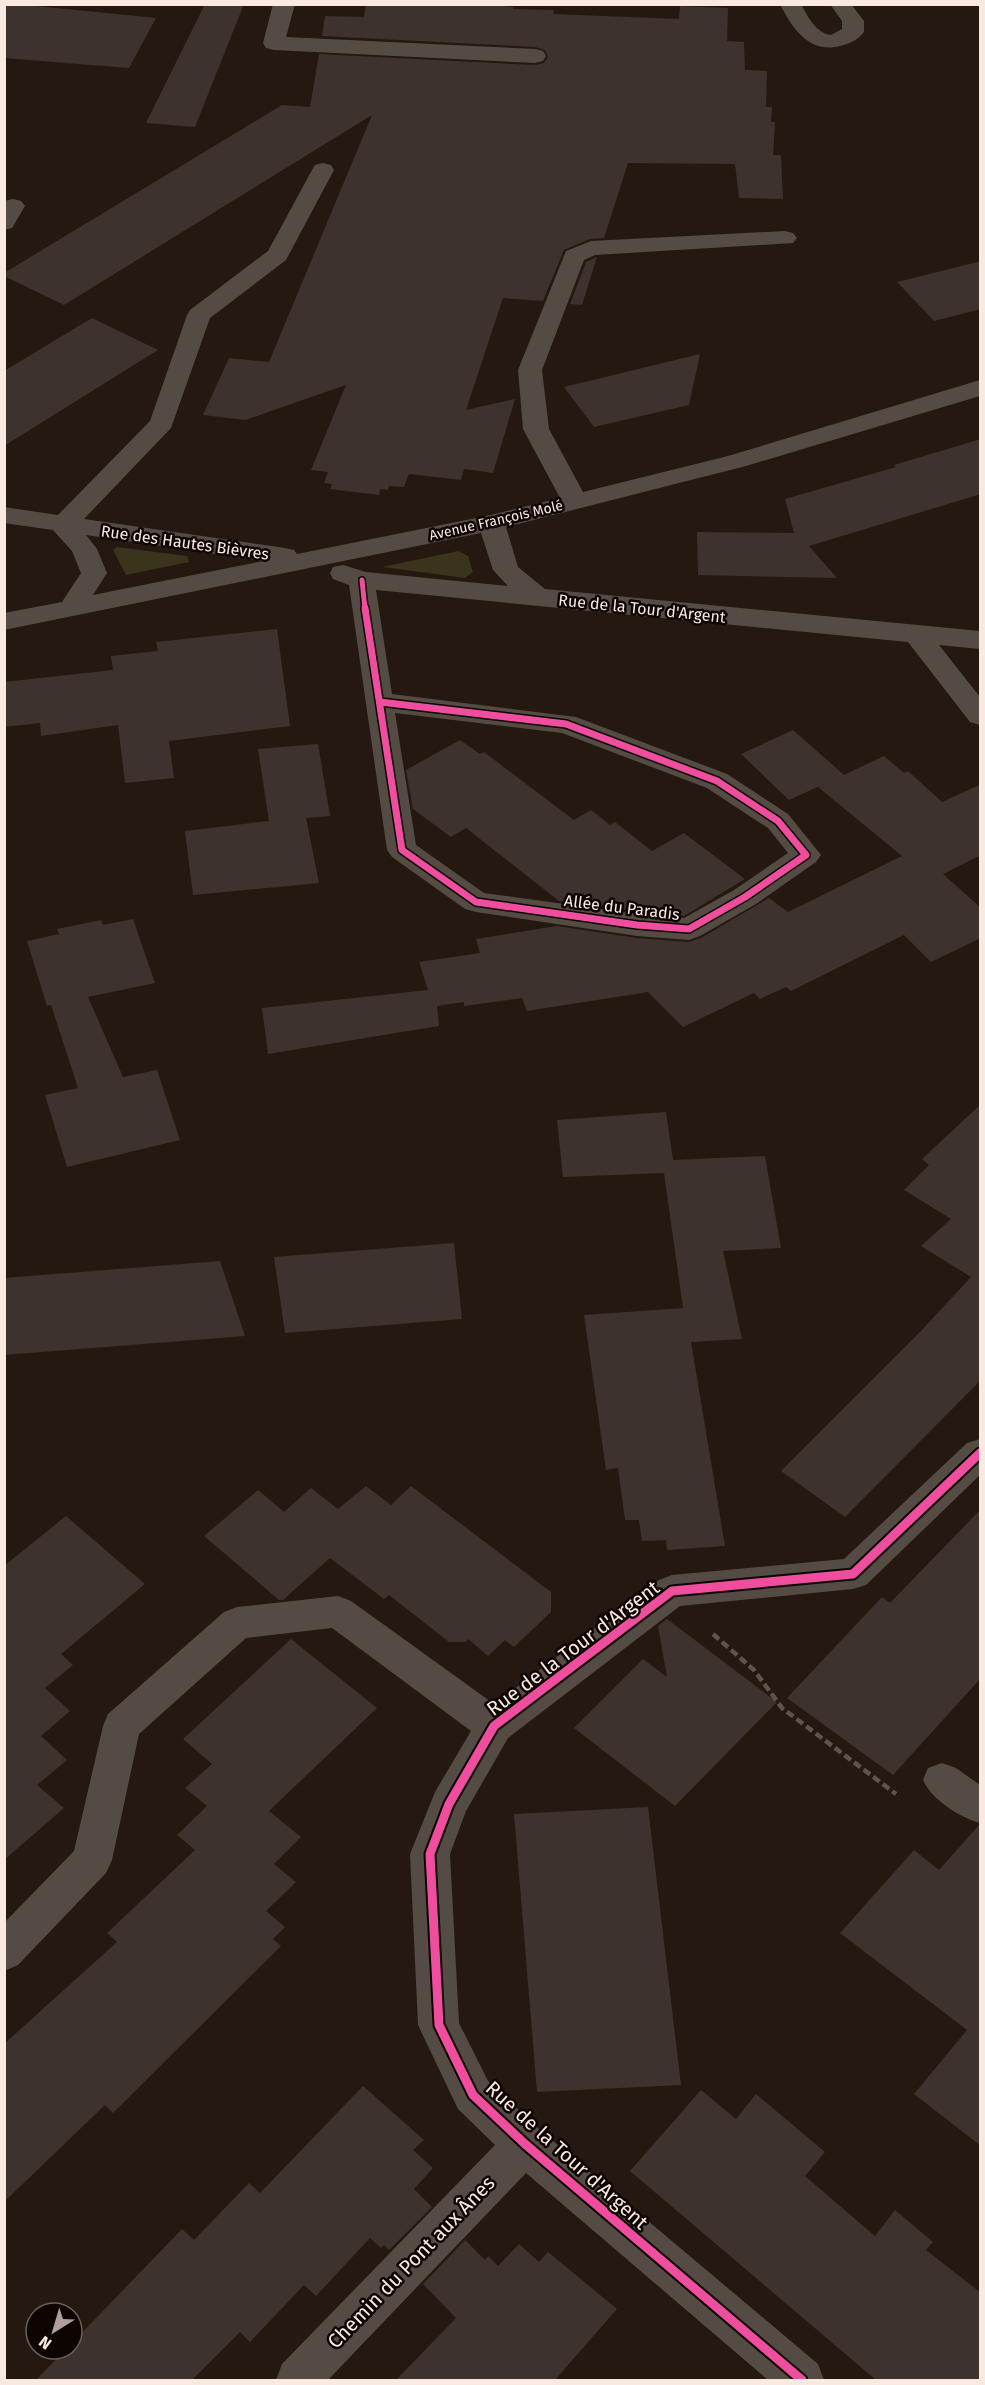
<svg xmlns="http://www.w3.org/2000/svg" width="985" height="2385" viewBox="0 0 985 2385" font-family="'Fira Sans',sans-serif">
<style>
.green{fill:#3a341c}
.building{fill:#3e322e}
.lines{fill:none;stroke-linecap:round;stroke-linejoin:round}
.path{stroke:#5c544d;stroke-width:4.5;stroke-dasharray:8 4;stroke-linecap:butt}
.minor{fill:#544c44;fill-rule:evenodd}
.cycleway-far2-casing{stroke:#0d0502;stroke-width:8}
.cycleway-far1-casing{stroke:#0d0502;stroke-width:10}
.cycleway-casing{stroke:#0d0502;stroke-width:13}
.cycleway-far2{stroke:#ef4d9e;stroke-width:5}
.cycleway-far1{stroke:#ef4d9e;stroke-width:7}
.cycleway{stroke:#ef4d9e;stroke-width:9}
.labels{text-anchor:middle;stroke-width:5;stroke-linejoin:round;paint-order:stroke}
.far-street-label{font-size:14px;fill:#f9e9e1;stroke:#0d0502}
.street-label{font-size:16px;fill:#f9e9e1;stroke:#0d0502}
.near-street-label{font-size:20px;fill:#f9e9e1;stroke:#0d0502}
</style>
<rect width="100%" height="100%" fill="#241810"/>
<!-- green -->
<path class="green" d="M117,547L187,556L189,562L126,575L113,550Z
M458,551L468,556L473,572L465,578L382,567Z"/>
<!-- building -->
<path class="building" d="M4,4H16L156,18L129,68L4,58Z
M205,4H244L195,127L146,123Z
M366,4H485L513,7V9L554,10L553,14L679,19L680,6L728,8L727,41L744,42L745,70L767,71L766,107H772L771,122H775L773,155H781L783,199L739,198L735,164L628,163L604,238L590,239L564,250L543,301L503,298L466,410L515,399L493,473L464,469L461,480L409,474L404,487L389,486L388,490L380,489L379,495L330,489L332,484L324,483L328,472L311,470L346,385L245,420L203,415L229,358L269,362L372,115L64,305L4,276V273L282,105L310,107L319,54L535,65L544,63L548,57L545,50L535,47L322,36L325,16L364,17Z
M597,257L582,305L570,304L586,262Z
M981,261V309L934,321L897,282Z
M92,318L158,350L4,446V371Z
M700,354L689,405L594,427L564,387Z
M981,439V494L809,546L837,578L698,575L697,532L794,533L785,499L896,467L894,465Z
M277,629L290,726L169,741L174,778L125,783L118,725L41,736L40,723L4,727V682L113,670L111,656L158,651L156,642Z
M793,730L844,775L789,800L741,754Z
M460,740L480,754L484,752L574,820L591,810L610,825L615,822L652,851L684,833L745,879L684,916L559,901L466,828L451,837L413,809L406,770Z
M318,744L330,816L306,818L319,883L193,895L185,831L269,821L258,749Z
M884,756L904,773L908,771L942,802L981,784V855L943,874L981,908V938L931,962L904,935L791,991L786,987L760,999L754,993L683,1027L648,992L527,1011L522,998L464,1006V1002L437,1006L439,1026L268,1054L262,1008L428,990L419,962L480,953L476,939L557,926L637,938L689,942L701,938L769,898L788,912L902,856L818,787Z
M133,919L155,983L88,997L123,1077L157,1070L180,1140L67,1167L45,1095L78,1088L51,1005L47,1006L27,941L59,934L57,929L101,920L103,925Z
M981,1104V1380L845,1517L781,1471L920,1332L971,1277L921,1246L951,1219L904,1190L929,1165L922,1159Z
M666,1112L673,1160L765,1156L781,1248L723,1251L742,1339L691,1342L725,1546L667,1550L666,1540L642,1541L639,1520H625L618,1468L606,1470L584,1315L683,1308L664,1173L563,1177L557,1120Z
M454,1243L462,1319L285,1333L274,1257Z
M220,1261L245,1336L4,1355V1278Z
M366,1486L391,1505L411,1486L551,1592V1612L514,1647L505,1640L488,1656L468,1639L466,1642H449L389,1595L384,1599L330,1558L283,1600H279L204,1536L258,1490L284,1512L311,1488L338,1509Z
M981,1509V1678L893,1775L787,1698L882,1597L890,1603Z
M66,1516L145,1584L61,1654L73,1665L45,1688L70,1711L41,1736L67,1760L37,1785L64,1808L4,1860V1566Z
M667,1619L777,1702L675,1806L574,1728L643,1659L667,1677L658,1626Z
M291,1639L377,1708L269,1811L301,1837L274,1864L296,1882L266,1911L285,1927L273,1939L281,1946L113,2113L105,2105L4,2202V2044L117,1942L107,1933L195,1850L177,1835L207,1806L185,1788L212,1764L183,1739Z
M648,1807L681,2085L537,2092L514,1814Z
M979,1825H981V2146L914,2094L967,2030L840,1933L914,1850L939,1870Z
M363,2086L424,2140L413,2150L433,2168L414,2189L432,2207L389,2250L384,2245L381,2248L370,2238L316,2296L304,2285L250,2342L240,2332L192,2380H36L66,2349H72V2343L182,2229L194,2240L249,2183L260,2193Z
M701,2090L736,2119L756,2094L825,2152L805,2176L875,2236L895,2210L933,2242L926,2250L981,2293V2380H876L630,2171Z
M465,2240L485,2260L488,2256L498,2266L519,2244L539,2262L548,2252L617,2309L555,2380H396L456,2318L423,2284Z"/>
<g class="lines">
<!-- path -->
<path class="path" d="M713,1634L754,1670L782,1708L896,1794"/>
<!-- minor -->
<path class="minor" d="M273,4H295L286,37L535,49L543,51L546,56L543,61L535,63L274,50L266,48L263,43Z
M780,4H801C808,17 816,33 831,35L842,29V21L830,4H851L864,21V32C858,40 849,44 840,46C809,54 792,28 780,4Z
M323,163L331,165L334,170L286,260L210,318L171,428L84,519L285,548L294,550L297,554L491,515L560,498L523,429L518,370L566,251L591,241L785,231L793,233L797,238L793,243L595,255L584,260L542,370L549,429L583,492L728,456L980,380V396L746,466L506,527L518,567L545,589L980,631V649L939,645L980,697V725L970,722L908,642L376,590L392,694L576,717L727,774L788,814L821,855L816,862L756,904L700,936L689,940L637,936L476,912L465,909L392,857L387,850L349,585L333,579L330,573L333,567L343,565L366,572L508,586L493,570L481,533L4,630V613L62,602L81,573L72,551L53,530L4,523V507L58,515L150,421L187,315L190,310L268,251L312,170L315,165ZM86,535L263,561L93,595L107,573L97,549ZM395,713L562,733L707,788L768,828L788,853L734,890L684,918L637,914L484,893L416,845Z
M13,199L21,201L25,206L12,228L4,230V201Z
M980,1439V1475L866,1585L853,1589L680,1606L508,1738L466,1811L450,1854L459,2023L488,2081L540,2130L818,2364L824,2380H768L526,2173L328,2380H276L282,2364L495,2145L458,2109L418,2025L410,1854L435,1792L471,1731L332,1628L246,1638L139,1734L112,1860L106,1873L18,1965L4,1971V1923L74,1851L103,1726L108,1714L224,1612L237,1607L338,1596L351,1601L494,1704L659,1580L672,1575L844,1559L967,1443Z
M942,1763L956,1768L980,1785V1823C959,1817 932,1800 923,1780L928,1768Z"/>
<defs>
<path id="cycleway-far2" d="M362,580L365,609"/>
<path id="cycleway-far1" d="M365,608L402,850L476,902L637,925L689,929L745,897L806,855L778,821L717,781L566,724L380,702"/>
<path id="cycleway" d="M802,2380L525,2144L473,2095L439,2025L430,1854L449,1804L494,1726L672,1591L853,1574L980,1453"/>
</defs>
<!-- cycleway-far2 casing -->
<use href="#cycleway-far2" class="cycleway-far2-casing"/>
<!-- cycleway-far1 casing -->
<use href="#cycleway-far1" class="cycleway-far1-casing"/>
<!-- cycleway casing -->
<use href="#cycleway" class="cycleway-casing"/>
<!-- cycleway-far2 -->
<use href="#cycleway-far2" class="cycleway-far2"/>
<!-- cycleway-far1 -->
<use href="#cycleway-far1" class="cycleway-far1"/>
<!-- cycleway -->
<use href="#cycleway" class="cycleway"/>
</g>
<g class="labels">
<!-- far-street labels -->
<g class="far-street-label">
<text transform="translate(496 520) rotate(-13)" y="5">Avenue François Molé</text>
</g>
<!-- street labels -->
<g class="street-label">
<text transform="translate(185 542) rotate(8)" y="6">Rue des Hautes Bièvres</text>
<text transform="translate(642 608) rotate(6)" y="6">Rue de la Tour d'Argent</text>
<text transform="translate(622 907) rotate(7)" y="6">Allée du Paradis</text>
</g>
<!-- near-street labels -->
<g class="near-street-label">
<text transform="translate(573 1648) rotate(-37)" y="7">Rue de la Tour d'Argent</text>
<text transform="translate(567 2155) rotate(42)" y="7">Rue de la Tour d'Argent</text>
<text transform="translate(411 2262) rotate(-46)" y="7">Chemin du Pont aux Ânes</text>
</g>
</g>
<!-- border -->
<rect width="985" height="2385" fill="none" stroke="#f9e9e1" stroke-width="12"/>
<!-- north arrow -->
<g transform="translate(54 2331) rotate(217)"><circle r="28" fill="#0d0502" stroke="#6b605b" stroke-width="1.5"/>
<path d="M0-4.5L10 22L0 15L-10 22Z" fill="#aea098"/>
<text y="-9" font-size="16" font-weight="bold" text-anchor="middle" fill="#f9e9e1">N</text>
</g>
</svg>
